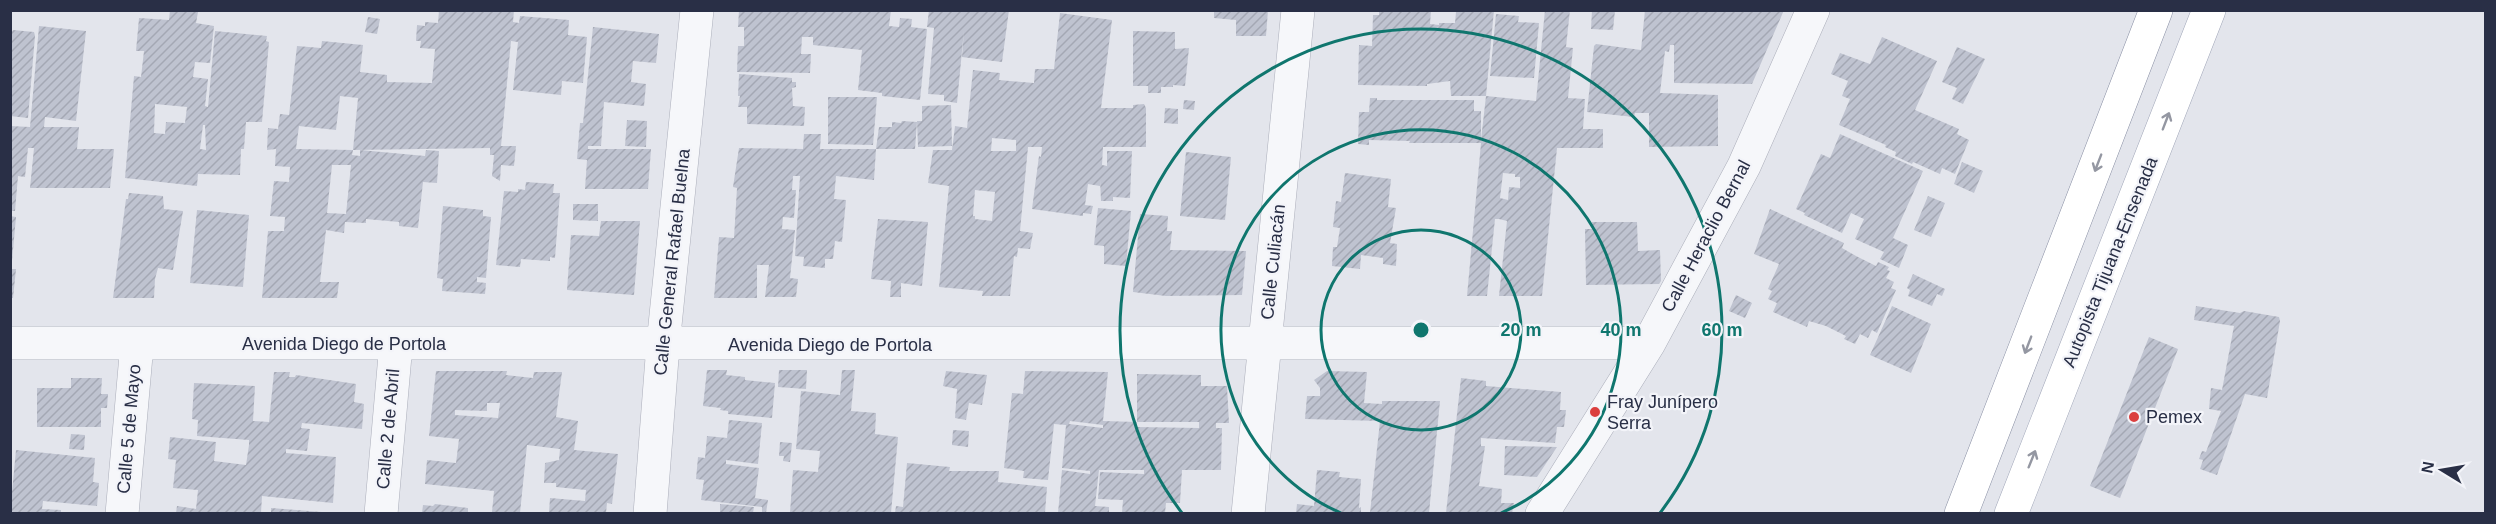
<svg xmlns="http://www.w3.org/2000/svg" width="2496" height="524" viewBox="0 0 2496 524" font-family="Helvetica,sans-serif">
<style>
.building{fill:url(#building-hatch);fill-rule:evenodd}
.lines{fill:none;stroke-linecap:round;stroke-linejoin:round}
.minor-casing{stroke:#abaeba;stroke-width:34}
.major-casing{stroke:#a1a7b9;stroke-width:34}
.highway-casing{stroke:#898fa4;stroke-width:34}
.minor{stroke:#f6f7fa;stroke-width:33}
.major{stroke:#fff;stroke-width:33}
.highway{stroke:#fff;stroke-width:33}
.oneway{stroke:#9497a2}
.ring{fill:none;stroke:#0f766e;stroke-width:3}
.poi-dot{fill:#db3f3e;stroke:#f3f4f9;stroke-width:2}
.labels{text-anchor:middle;stroke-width:4.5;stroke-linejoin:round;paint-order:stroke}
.street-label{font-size:18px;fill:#292f46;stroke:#f3f4f9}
.poi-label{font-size:18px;fill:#292f46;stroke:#f3f4f9;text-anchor:start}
.centre{fill:#0f766e;stroke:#f3f4f9;stroke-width:3}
.ring-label{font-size:18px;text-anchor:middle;font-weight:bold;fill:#0f766e;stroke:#f3f4f9;stroke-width:4.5;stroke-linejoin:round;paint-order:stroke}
</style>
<defs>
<pattern id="building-hatch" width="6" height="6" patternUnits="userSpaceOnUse" patternTransform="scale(1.5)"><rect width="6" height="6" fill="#bfc3d0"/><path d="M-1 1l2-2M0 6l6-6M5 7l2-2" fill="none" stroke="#a4a8b4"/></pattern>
</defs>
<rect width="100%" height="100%" fill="#e3e5ec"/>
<!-- building -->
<path class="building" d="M170,10L198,12L196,23L214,26L210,63L195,62L193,77L208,79L205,106L208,107L215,31L267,36L266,41L269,42L262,122H246L244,149H241L240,175L198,174L197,186L125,178L134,76L141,77L144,51H136L139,18L169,20ZM155,104L187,107L185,123L166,122L165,134L154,133ZM203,125H205L206,150L200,149Z
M439,10H514L513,22L519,23L520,16L569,20L568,35L587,37L583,83L562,81L561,95L513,90L518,42L511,41L501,146H516L514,166L501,165L500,181L492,176L494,155H490V148L353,150L358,98L340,96L336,130L299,126L296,149L353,150L352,155L360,156V150L425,156L426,150L439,151L437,183L423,182L418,228L399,226V222L366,219V223L345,222L344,233L326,230L320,282H339L337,298H262L268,231H284L285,217L270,216L274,181L289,182L290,167L275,166L276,149L267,150L268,128L278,129L280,114L289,115L297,46L321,48L322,41L363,45L360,72L387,75V82L432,83L435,49L420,48L421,41H416L417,25L425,26V22L438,23ZM332,165H351L346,214L327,213Z
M739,10H891L889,26L899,27L900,18L912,19L911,27L927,29L920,100L882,96V93L858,90L862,50L813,45V37H802L801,54H811L810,73L737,72L738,46H744V27H738Z
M929,10H1009L1002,62L962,57L964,30L957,103L944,101V95L928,94L934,28L927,27Z
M1214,10H1268L1266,36H1236V20L1214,18Z
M1379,10H1431L1430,24L1439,25V23H1455L1456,12L1459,10H1494L1486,96H1451L1450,81L1427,84V86L1358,85L1359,45L1372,46L1373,15H1379Z
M1545,10H1570L1566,47L1573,48L1568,98L1585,99L1583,129H1603V148H1557L1542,296H1499L1507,221L1499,219H1495L1487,296H1467L1481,143H1409L1410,141L1369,140V145L1358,144L1359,112H1369L1370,98H1377V100H1474V111H1481V140L1486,96L1536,101ZM1503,173L1515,174V177H1520V188L1509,187L1508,200L1500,198Z
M1592,10H1615L1613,30L1591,29Z
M1645,10H1784L1752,84L1674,83V45H1670L1669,52L1665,51L1660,93L1718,95V146L1649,147V113H1635L1634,117L1587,112L1594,46L1596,44L1641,50Z
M1060,13L1112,20L1101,108H1133V105L1144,104L1146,108V147H1103L1102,165L1107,166V151H1132L1130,198L1113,197V201H1101L1100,180V186L1088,184L1085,205L1093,206L1091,214L1083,213V216L1032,209L1039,156L1041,157L1042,147H1028L1020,231L1033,233L1030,249L1018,248L1017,257L1014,256L1010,296H982L983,291L939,287L949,186L928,183L933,150H952L955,126L967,128L973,70L1000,73L999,80L1034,83L1035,69H1054ZM992,138L1016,140V151H991ZM975,190L995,192L992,221L975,219V216H973Z
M1496,14L1519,16L1518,22L1539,23L1534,78L1490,76Z
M368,17L380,19L377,34L365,32Z
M39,26L86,31L76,121L45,117L44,127H79L77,149H114L110,188H30L34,148H28L25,177L18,176L15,211H10V126L30,127Z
M593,27L659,34L656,63L633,61L631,82L646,84L644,106L604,102L601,146H588V149H651L648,189H585L587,160L577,159L580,123H583Z
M13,30L34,32L35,36L28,118L10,116V34Z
M1133,31L1175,32V49L1189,48L1185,86L1173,85V87H1161V93H1148V86H1133Z
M1882,37L1937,61L1915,110L1959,129L1957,134L1969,140L1955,174L1942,168L1940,174L1913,162L1912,164L1895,156L1896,152L1885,147L1886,145L1839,125L1850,99L1842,96L1848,81L1831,74L1840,53L1870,64Z
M1957,47L1985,59L1963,104L1952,99L1957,88L1942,82Z
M739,74L792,78V82H796V87L792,88L793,106L805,107L804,126L747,124V107H738L740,96H738Z
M828,97H877L873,145L828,144Z
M1184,100L1195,101L1194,110L1183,109Z
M951,105L952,146L918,147L917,121H922V106Z
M1165,108L1178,109V124L1164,123Z
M627,120L647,121L646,147L625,146Z
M902,121L917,122L915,149H876L879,127H892V122L901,123Z
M804,134H821L820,149H876L874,180L836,176L834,199L846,200L842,242L835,241L833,259H825V268L803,266L804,257L795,256L800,176H793L792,190H796L794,218L783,217L782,229L795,230L790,278L798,279L796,297H765L769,265H757V298H714L719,237L734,238L737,188L733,187L739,148L803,149Z
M1840,134L1923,171L1893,238L1908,245L1899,268L1880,259L1884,252L1855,239L1864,219L1851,213L1842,233L1804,215L1805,213L1796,209L1821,154L1830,158Z
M1186,152L1231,157L1225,220L1180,216Z
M1962,162L1983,171L1974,193L1954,184Z
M1345,173L1391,179L1388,207L1396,208L1390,243L1397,244L1396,266L1383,264V258L1361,255L1360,269L1332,266L1333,247H1337L1340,228L1333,227L1336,201L1341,202Z
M526,182L554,184L553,193H560L555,258L550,257V261L521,259L520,267L496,265L504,191L518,192V189L525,190Z
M129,193L163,196L164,209L183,211L173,270L158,268L155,279L154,298H113L126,199H128Z
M1928,196L1945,203L1931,237L1914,230Z
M573,204H598V221L573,220Z
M443,206L483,210V216L491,217L486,278L477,277V282L486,283L485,294L442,291L443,279L437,278Z
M1098,208L1131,211L1126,266L1104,264V246L1094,245Z
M1770,209L1844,243L1842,248L1856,256L1876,266L1878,262L1889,267L1887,270L1890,271L1886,278L1894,282L1891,288L1896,290L1877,333L1872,330L1868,338L1860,334L1855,344L1844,339L1846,336L1826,326L1809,321L1807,327L1773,312L1777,303L1768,299L1772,291L1768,289L1779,264L1754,254Z
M197,210L249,215L243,287L190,283Z
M1140,214L1168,216L1167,231H1172L1170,250L1246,251L1242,295L1166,296L1133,292Z
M10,216L16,217L12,261H10Z
M878,219L928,222L922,286L901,283V297H890L891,281L871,279Z
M601,221H640L634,295L567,290L571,235L599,236Z
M1592,222H1637L1638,251L1660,250L1661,281L1659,284L1586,285L1585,229H1592Z
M10,269H16L13,298H10Z
M1913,274L1945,289L1942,296L1937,294L1932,306L1908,296L1910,290L1907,288Z
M1736,295L1752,303L1745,318L1729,311Z
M1892,306L1931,324L1911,373L1870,355Z
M2196,306L2240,313L2244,311L2279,317L2280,321L2267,398L2245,394L2217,475L2200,469L2203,460L2199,459L2202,451L2206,452L2221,411L2209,409L2211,388L2222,390L2234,326L2194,320Z
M2149,337L2178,349L2120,498L2090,486Z
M707,370H727L726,375L745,377V380L775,383L772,418L728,414V411L720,410L721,408L703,406Z
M779,370H807L806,389L778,387Z
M842,370H855L851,411L876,413L875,434L898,437L891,513H790L793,470L818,472L820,451L796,449L801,391L840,395Z
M436,371H507L506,375L533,378L534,372H562L556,417L578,421L574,450L618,454L612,504L607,503L606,513H549L550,498L585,501L586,490L556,487V483H544L545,463L559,460L560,449L527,445L520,513L492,512L494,491L425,484L427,460L456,463L459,439L429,436ZM487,403H500L498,418L455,415V410L487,411Z
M946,371L987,375L982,405L969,403L966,420L955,418L957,389L943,386Z
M1025,371L1108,372L1103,421L1137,422V427L1199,428V422H1137V374L1201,375V386H1227L1229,423H1216V428H1222L1221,470H1182L1180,503H1166L1165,513H1122L1123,500L1098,499L1100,472L1144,474V470H1099L1095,506L1109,507V513H1058L1062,470L1090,474V471L1062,468L1066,425L1054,424L1048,480L1023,478L1024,471L1004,468L1012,393L1023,394ZM1070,421L1103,425V428L1069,424Z
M1327,371L1367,372L1364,403L1382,404V401H1440L1429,513H1370L1380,421L1305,419L1307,396H1320V388L1314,380Z
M274,372H290L289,377H295L296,375L356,384L354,402L364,404L362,429L302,423L301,428L310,429L307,451L286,449V453L336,457L333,503L262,496L261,513H176L177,506L196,509L198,490L173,488L176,460L168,459L170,437L216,442L214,461L246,465L249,445V440L197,436L198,420L192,419L194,383L255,386L253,421L269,422Z
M71,378H102L101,394H108L107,408H101V427H37V388H71Z
M1461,378L1486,381V386L1561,392L1560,410H1566L1564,427H1557L1555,443L1481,438V446H1485L1479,486L1502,489L1501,503H1514L1512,513H1446Z
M729,420L762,423L758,464L726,460V464L759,468L755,498L768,500L766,513H762V507L701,500L704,480L696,479L698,457L705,458L707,436L727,438Z
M953,430L969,431L968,447L952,445Z
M71,434L85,435L84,450L69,449Z
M780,442L792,443L790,462L783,461L784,456H779Z
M1505,446L1557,447L1537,477L1504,475Z
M16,450L95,458L93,482L99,483L97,506L43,501L42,509L61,510V513H10Z
M907,463L950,467L949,471H999L998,482L1047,487L1045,513H895L896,506L903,507Z
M1317,470L1340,472L1339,477L1361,479L1359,508L1361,507V513H1296L1297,504L1314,506Z
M435,504L468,508V513H422L423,505L433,506Z
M720,504L754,507L753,513H720Z
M271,508L322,512V513H271Z"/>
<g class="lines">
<defs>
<path id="minor" d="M10,343H1649
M122,514L137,344
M381,514L396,344
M650,514L663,345L697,10
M1248,514L1298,10
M1542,514L1649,343L1744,166L1813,10"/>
<path id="major" d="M2011,514L2209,10"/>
<path id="highway" d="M1961,514L2156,10"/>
</defs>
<!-- minor casing -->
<use href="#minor" class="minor-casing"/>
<!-- major casing -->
<use href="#major" class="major-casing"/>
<!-- highway casing -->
<use href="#highway" class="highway-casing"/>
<!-- minor -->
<use href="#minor" class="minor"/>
<!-- major -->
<use href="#major" class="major"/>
<!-- highway -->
<use href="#highway" class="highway"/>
</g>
<!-- one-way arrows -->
<defs><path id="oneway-shaft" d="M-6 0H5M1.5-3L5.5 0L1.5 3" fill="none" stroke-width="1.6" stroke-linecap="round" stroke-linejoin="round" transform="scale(1.5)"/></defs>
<g class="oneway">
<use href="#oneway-shaft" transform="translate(2166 121) rotate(-69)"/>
<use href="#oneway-shaft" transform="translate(2098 163) rotate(111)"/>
<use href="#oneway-shaft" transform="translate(2028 345) rotate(111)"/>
<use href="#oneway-shaft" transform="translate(2032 459) rotate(-68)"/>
</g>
<!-- distance rings -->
<g class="ring">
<circle cx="1421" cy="330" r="100"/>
<path d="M1341 513A200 200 0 1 1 1501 513"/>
<path d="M1182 513A301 301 0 1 1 1660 513"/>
</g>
<!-- markers -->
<g class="poi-dot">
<circle cx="1595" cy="412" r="6"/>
<circle cx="2134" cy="417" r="6"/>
</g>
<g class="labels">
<!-- street labels -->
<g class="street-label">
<text transform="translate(1706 236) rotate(-62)" y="6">Calle Heraclio Bernal</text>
<text transform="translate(672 262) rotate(-84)" y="6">Calle General Rafael Buelna</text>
<text transform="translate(1273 262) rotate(-84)" y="6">Calle Culiacán</text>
<text transform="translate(2110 262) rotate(-68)" y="6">Autopista Tijuana-Ensenada</text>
<text x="344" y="350">Avenida Diego de Portola</text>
<text x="830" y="351">Avenida Diego de Portola</text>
<text transform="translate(129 429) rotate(-85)" y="6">Calle 5 de Mayo</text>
<text transform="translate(388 429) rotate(-85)" y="6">Calle 2 de Abril</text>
</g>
<!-- poi labels -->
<g class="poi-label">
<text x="1607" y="408">Fray Junípero<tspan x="1607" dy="21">Serra</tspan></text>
<text x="2146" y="423">Pemex</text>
</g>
</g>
<circle cx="1421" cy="330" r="9" class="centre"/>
<g class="ring-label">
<text x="1521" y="336">20 m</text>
<text x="1621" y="336">40 m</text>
<text x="1722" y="336">60 m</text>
</g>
<!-- border -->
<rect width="2496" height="524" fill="none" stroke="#292f46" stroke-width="24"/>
<!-- north arrow -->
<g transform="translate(2442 470) rotate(281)" stroke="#f3f4f9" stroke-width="4.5" paint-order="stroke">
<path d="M0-4.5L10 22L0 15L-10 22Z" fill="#292f46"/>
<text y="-9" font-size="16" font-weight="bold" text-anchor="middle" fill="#292f46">N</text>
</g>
</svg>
